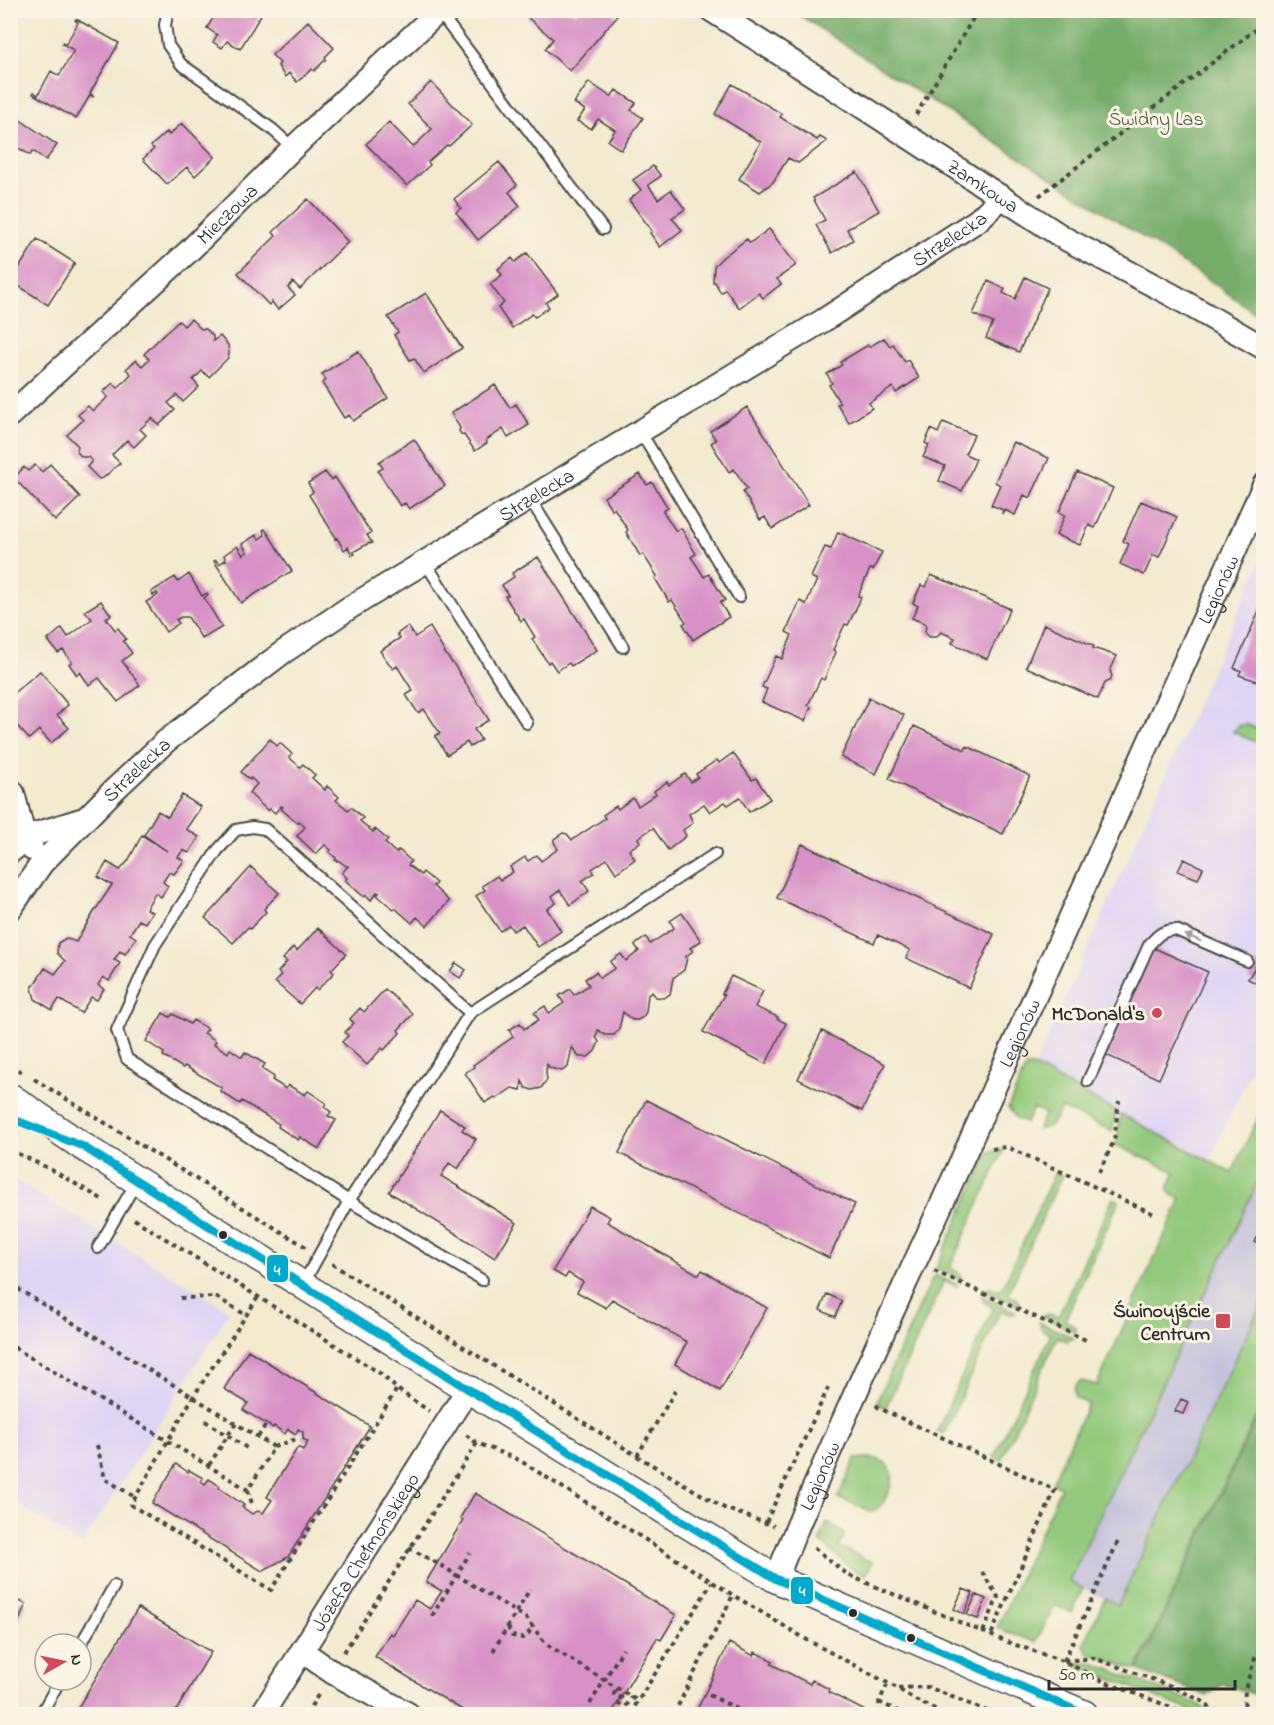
<svg xmlns="http://www.w3.org/2000/svg" width="1274" height="1725" viewBox="0 0 1274 1725" font-family="'Indie Flower',sans-serif">
<style>
.built{fill:#e0d4f4}
.industrial{fill:#c4c0db}
.green{fill:#93c97b;stroke:#5f7a53;stroke-width:1.5}
.forest{fill:#76ad6b;stroke:#506c4b;stroke-width:1.5}
.building{fill:#d891c6}
.lines{fill:none;stroke-linecap:round;stroke-linejoin:round}
.service-casing{stroke:#494844;stroke-width:14}
.minor-casing{stroke:#494844;stroke-width:26}
.tertiary-casing{stroke:#494844;stroke-width:30}
.path{stroke:#494844;stroke-width:4;stroke-dasharray:4.5 4.5;stroke-linecap:butt}
.service{stroke:#fff;stroke-width:10}
.minor{stroke:#fff;stroke-width:22}
.tertiary{stroke:#fff;stroke-width:27}
.bus-1-casing{stroke:#fcf5e5;stroke-width:12}
.bus-1{stroke:#00a9ce;stroke-width:8}
.oneway{fill:#a0a0a0}
.poi-dot{fill:#d1495b;stroke:#fcf5e5;stroke-width:2}
.bus-dot{fill:#2b2b2b;stroke:#fcf5e5;stroke-width:2}
.labels{text-anchor:middle;stroke-width:6;stroke-linejoin:round;paint-order:stroke}
.park-label{font-size:20px;fill:#4a5a43;stroke:#fcf5e5}
.street-label{font-size:20px;fill:#2b2b2b;stroke:#fcf5e5}
.poi-label{font-size:20px;font-weight:bold;fill:#2b2b2b;stroke:#fcf5e5;text-anchor:end}
.line-badge{stroke:#fcf5e5;stroke-width:2}
.badge-label{font-size:16px;text-anchor:middle;font-weight:bold;fill:#fff}
</style>
<rect width="100%" height="100%" fill="#fcf5e5"/>
<filter id="ink" filterUnits="userSpaceOnUse"><feTurbulence type="fractalNoise" baseFrequency=".0167" numOctaves="2"/><feDisplacementMap in="SourceGraphic" scale="12" xChannelSelector="R" yChannelSelector="G"/><feConvolveMatrix kernelMatrix="1 2 1 2 8 2 1 2 1" color-interpolation-filters="sRGB"/></filter>
<filter id="wash" filterUnits="userSpaceOnUse"><feTurbulence type="fractalNoise" baseFrequency=".008" numOctaves="4" result="noise"/><feDisplacementMap in="SourceGraphic" scale="24" xChannelSelector="R" yChannelSelector="G"/><feGaussianBlur stdDeviation="1.35" result="paint"/><feColorMatrix in="noise" values="0 0 0 0 0 0 0 0 0 0 0 0 0 0 0 0 0 1.4 0 .05"/><feComposite in="paint" operator="in"/></filter>
<g filter="url(#wash)">
<rect width="100%" height="100%" fill="#f3ead0"/>
<!-- built -->
<path class="built" d="M1263,556V1043L1207,1166L1033,1071Z
M10,1177L230,1311L82,1545L11,1500Z"/>
<!-- industrial -->
<path class="industrial" d="M1263,1171V1300L1118,1605L1069,1582Z"/>
<!-- green -->
<path class="green" d="M1245,724L1263,731V745L1233,732L1239,726Z
M1026,1067H1035L1040,1070L1116,1111L1112,1131L1061,1108C1055,1119 1052,1128 1038,1129L1045,1113L1033,1108L1026,1123L1017,1119L1008,1108Z
M1263,1107V1171L1069,1581L1083,1588L1072,1613L1055,1605L1036,1642L997,1628L1061,1487L1052,1483L1088,1404L1075,1397C1073,1390 1075,1384 1081,1381L1097,1385L1181,1199L1172,1195L1168,1189L1175,1172L1116,1145L1121,1114L1232,1173Z
M1004,1149L950,1267L960,1274L961,1280L936,1268L989,1152Z
M1055,1172L1062,1175L1008,1294C1013,1298 1020,1298 1019,1306L984,1290L991,1287L1001,1291Z
M1113,1198L1119,1201L1065,1320C1070,1324 1077,1324 1076,1332L1042,1316L1049,1314L1058,1317Z
M934,1275L958,1285L957,1286L944,1281L886,1407L880,1405L877,1401Z
M982,1296L1016,1312L1014,1314H1009L1000,1311L944,1434L937,1431L993,1308C988,1304 982,1303 982,1296Z
M1263,1300V1402L1136,1670L1088,1653L1084,1644L1105,1598L1118,1605Z
M1039,1322L1074,1338L1067,1341L1057,1337L1001,1460L994,1457L1051,1334L1042,1330Z
M866,1458C887,1458 898,1469 889,1490C885,1500 882,1508 871,1511L838,1498L855,1459Z
M827,1522L843,1532L844,1536L839,1547L872,1562L866,1575L853,1570L821,1542L820,1540Z
M1090,1662L1201,1705L1207,1714H1199L1074,1664Z"/>
<!-- forest -->
<path class="forest" d="M793,11H1263V319L1209,280Z
M1263,1405V1697L1223,1684L1207,1696L1138,1670Z"/>
<g id="blocks">
<!-- building -->
<path class="building" d="M214,10H264L240,49L227,41L222,48L213,42L217,35L207,28L215,15L212,13Z
M534,10H570L575,14L578,10H610L617,16L570,71L545,49L553,39L528,18Z
M76,19L119,43L90,93L94,97L90,95L76,119L33,94L34,92L38,95L51,71L59,76L74,50L62,44L63,42L66,44L78,23L75,20Z
M308,21L334,48L325,57L326,59L314,71L312,69L297,82L289,73L285,77L278,66L280,63L272,55Z
M431,82L472,125L449,146L447,145L428,162L430,165L407,186L366,144L389,122L413,147L432,129L408,104Z
M589,82L611,97L616,90L636,103L631,110L643,118L621,150L608,141L615,130L598,119L591,129L577,121L585,110L574,103Z
M732,84L782,114L780,117L817,140L820,137L827,141L798,163L788,158L773,182L760,192L739,179L761,142L715,114Z
M10,113L57,145L46,160L33,151L30,155L10,143Z
M182,123L215,157L195,176L187,167L167,184L143,159L154,149L151,146L167,132L169,135Z
M499,162L517,185L509,192L520,206L478,240L456,212L461,208L454,199Z
M653,166L661,176L648,185L658,199L671,190L685,209L672,218L682,230L660,247L650,233L652,231L629,200L641,190L633,180Z
M857,172L879,211L847,229L853,240L832,253L816,225L825,220L813,198Z
M308,199L348,242L300,289L293,282L288,288L295,295L278,310L272,302L269,305L238,273L276,236L273,232Z
M769,229L796,265L777,279L781,284L763,298L759,293L739,308L725,289L721,293L715,282H713L714,266L723,257L747,239L750,243Z
M37,239L75,263L48,305L11,281Z
M527,253L558,294L546,303L549,307L535,317L532,314L512,328L498,308L504,303L490,284L502,275L498,269L512,258L515,262Z
M1025,277L1048,288L1019,352L986,338L993,323L973,314L988,281L1005,289L1003,293L1015,299Z
M426,293L462,348L424,373L414,358L410,360L394,335L398,332L388,317Z
M191,319L201,329H206L213,336V341L220,336L228,345L229,353L228,358L209,377L202,371L193,380L199,387L183,402L177,395L168,403L175,410L159,425L152,418L140,429L146,435L134,447L127,440L112,455L120,463L103,478L99,479L87,467L92,461L88,457H82L77,452L78,446L67,435L83,420L78,415L88,406L93,411L108,397L103,392L113,383L118,388L131,374L126,369L136,360L142,366L149,359L144,354L161,337L179,321L184,326Z
M884,338L890,346L893,344L905,362L908,360L919,378L896,393L893,387L869,403L872,408L849,423L837,404L840,403L829,385L832,383L827,374L842,365L840,362L868,345L869,347Z
M358,351L388,398L353,421L349,415L344,418L322,383L326,380L322,374Z
M495,385L510,408L516,404L529,425L508,438L503,429L486,440L487,443L475,451L464,435L461,434L459,431L460,428L451,413Z
M747,407L809,505L772,529L765,517L760,520L743,492L747,489L734,469L729,472L711,443L716,440L710,431Z
M943,422L974,435L965,454L976,459L962,491L939,481L945,466L923,457L929,445L925,443L931,429L938,433Z
M414,439L445,486L409,509L405,503L400,506L378,471L383,468L379,462Z
M1013,442L1049,458L1030,498L1024,495L1015,515L1005,510L1002,514L1003,510L991,505L1000,485L995,482Z
M50,464L80,497L55,521L14,478L24,467L28,471L35,465L42,472Z
M325,472L331,480L335,477L371,533L367,535L372,543L370,544L369,543L353,552L355,554L352,555L348,547L344,550L337,538L335,539V536L309,495L313,492L308,483Z
M1077,472L1113,488L1095,528L1089,525L1080,545L1056,535L1065,515L1059,512Z
M640,474L647,485L652,482L668,508L663,511L669,521L676,531L681,528L696,554L691,557L698,567L704,577L709,574L725,600L720,603L729,617L693,640L683,624L686,622L672,600L669,602L655,578L657,576L643,554L640,556L626,532L628,530L614,508L612,510L604,497Z
M1141,501L1177,517L1159,557L1153,555L1144,575L1120,564L1129,544L1123,541Z
M265,529L292,571L241,603L214,561L216,560L219,564L226,560L224,555L237,546L243,555L247,552L242,544L256,535L259,539L265,535L263,530Z
M838,532L882,552L873,570L870,569L858,596L861,597L855,611L848,625L845,624L833,650L836,652L824,680L821,678L808,705L811,707L805,721L762,702L767,689L762,687L776,656L782,659L792,635L786,632L800,601L806,604L817,580L811,577L825,547L831,549Z
M538,557L597,650L571,666L569,663L557,671L550,661L548,663L532,639L535,637L524,619L521,621L513,609L505,596L508,595L502,585L514,577L512,573Z
M189,574L202,596L207,593L208,595L204,598L222,627L202,639L188,617H181L176,620L179,623L166,632L146,602L158,595L157,593L153,595L151,592L175,577L178,582Z
M931,575L945,581V580L1010,609L987,659L952,643L955,638L941,632L936,637H929L925,632L926,624L912,618L918,606L913,603L921,585L926,587Z
M101,601L111,615L106,618L115,630L118,628L126,639L123,641L132,653L122,661L140,685L118,702L99,678L89,685L80,672L77,675L69,664L72,662L63,650L58,653L48,640L62,628L68,637L92,619L85,611Z
M1263,602V683L1239,675L1241,671L1234,668Z
M1044,624L1094,646L1093,648L1117,656L1110,671L1112,676L1110,681L1105,683L1098,699L1026,667Z
M408,626L415,637L430,627L445,653L452,663H453L489,720L474,729L481,740L470,747L467,742L447,755L435,736L440,733L424,709L418,713L406,695L413,691L397,666L393,669L380,651L400,638L397,634Z
M40,671L68,705L57,715L69,728L51,743L39,730L29,739L10,718V696Z
M869,698L904,715L876,774L841,757Z
M914,726L965,750L967,746L1030,776L1003,834L889,779Z
M270,739L277,746L280,743L292,754L289,757L292,760L300,767L303,764L315,775L312,778L325,790L327,786L339,797L336,800L348,810L351,807L363,818L360,821L373,832L375,829L388,840L385,843L396,853L399,850L411,861L408,865L421,875L423,872L436,883L433,886L449,901L427,926L417,917L412,923L395,908L394,909L386,903L377,895L379,893L377,892L371,900L366,895L364,897L345,880L347,878L342,873L348,866H346L338,860L337,861L335,860L336,858L329,852L331,850L325,845L316,854L297,836L305,827L299,821L298,823L281,809L283,807L281,806L275,813L270,809L268,811L249,793L257,784L251,778L250,780L241,772Z
M733,753L752,780L756,778L770,799L749,812L740,797L728,805L725,802L710,812L704,804L689,814L693,823L683,830L686,836L668,850L653,828L638,838L640,842L629,850L635,859L616,873L607,859L592,869L594,873L582,881L589,891L570,905L560,890L552,896L556,903L547,909L561,931L538,947L523,925L513,931L509,925L500,931L476,896L485,890L482,886L497,876L500,880L513,872L510,867L525,857L528,861L537,855L541,861L558,849L554,842V839L563,833L567,834L572,840L605,818L603,815L616,806L618,809L633,798L638,806L656,794L654,791L667,782L669,785L685,774L691,782L698,777L696,774L717,760L719,763Z
M182,795L201,807L186,829L199,837L189,853L183,850L178,857L184,861L174,874L169,872L163,882L168,886L161,897L155,893L146,909L152,912L145,923L139,920L130,934L136,938L125,954L120,951L114,960L120,963L109,981L103,977L98,985L104,989L97,1000L91,997L81,1013L59,999L52,1010L35,999L32,988L45,968L55,974L65,961L57,953L58,943L66,938L76,942L94,912L112,885L98,877L107,862L120,870L128,861L142,835L167,851L144,835L158,811L168,817Z
M802,844L994,934L969,988L906,958L910,950L878,935L874,943L777,898Z
M1184,859L1203,868L1198,879L1178,871Z
M251,867L279,893L264,909L266,912L250,929L248,927L233,943L205,918Z
M682,913L701,941L690,948L693,951L685,957L687,958L684,970L673,978L670,994L664,998L656,997L652,992L648,995L646,1012L643,1017L638,1020H632L623,1012L619,1029L614,1035H605L598,1030L596,1037L599,1042L595,1051L588,1057H579L572,1047L568,1067L562,1071L550,1068L547,1064L546,1072L547,1080L541,1088L532,1090L526,1088L522,1081L521,1090L512,1088L496,1099L495,1097L485,1103L465,1073L474,1067L473,1065L513,1037L509,1030L520,1023L524,1029L539,1020L534,1013L545,1006L549,1013L564,1003L559,996L570,989L574,995L589,985L585,979L596,972L600,978L615,968L610,962L621,954L626,961L639,951L635,945L646,937L650,944L674,928L670,921Z
M318,928L346,954L331,970L334,973L317,990L315,988L300,1004L275,982L281,975L278,972L287,962L283,959L293,947L297,951Z
M1154,948L1208,972L1159,1079L1106,1055Z
M1258,962L1263,966V987L1248,979Z
M456,963L466,970L460,978L450,971Z
M731,976L763,991L755,1007L778,1017L777,1019L786,1023L766,1064L703,1032L724,995L722,994Z
M385,989L413,1014L398,1030L400,1033L384,1050L382,1048L367,1065L342,1042L348,1036L345,1032L354,1023L350,1019L360,1008L364,1012Z
M163,1013L170,1017L173,1014L190,1024L193,1020L208,1029L204,1033L216,1041L214,1044L228,1053L230,1049L242,1057L245,1052L265,1064L262,1069L274,1077L272,1080L286,1089L288,1085L305,1095L308,1091L326,1103L324,1107L331,1112L328,1116L336,1120L319,1149L300,1137L298,1140L278,1127L279,1124L242,1101L240,1104L220,1091L222,1088L185,1066L183,1068L163,1056L164,1053L146,1041Z
M822,1031L885,1064L862,1111L798,1079Z
M646,1100L855,1204L829,1258L619,1153Z
M440,1110L465,1126L462,1130L476,1139L458,1169L449,1163L441,1176L517,1223L495,1258L389,1192Z
M590,1206L610,1217L607,1222L699,1275L702,1270L767,1308L720,1391L675,1364L687,1342L612,1299L606,1308L577,1292L583,1282L568,1273L565,1278L553,1271Z
M1261,1230L1263,1232V1245L1255,1242Z
M827,1294L842,1301L835,1317L820,1310Z
M248,1350L370,1426L288,1557L262,1571L152,1503L176,1464L188,1472L189,1470L203,1478L201,1481L205,1484L209,1479L220,1486L219,1488L244,1505L242,1507L252,1514L258,1511L263,1513L272,1500L267,1497L274,1485L298,1447L303,1450L308,1442L303,1439V1432L298,1429L296,1434L288,1429L285,1434L274,1426L273,1428L243,1410L248,1403L224,1389Z
M1181,1399L1188,1402L1183,1414L1175,1411Z
M475,1493L676,1615L661,1640L657,1638L611,1714H469L375,1657L390,1633L393,1635L415,1600L430,1609L442,1591L426,1582L463,1520L460,1518Z
M963,1589L973,1593L964,1614L954,1609Z
M976,1595L986,1599L978,1619L967,1615Z
M10,1597L26,1604L17,1625L18,1626L11,1637L16,1640L10,1648Z
M138,1608L211,1652L176,1711L174,1714H74Z
M729,1643L754,1656L755,1652L773,1661L771,1664L810,1684L812,1680L829,1689L828,1692L871,1714H695Z"/>
</g>
</g>
<g filter="url(#ink)">
<use href="#blocks" fill-opacity="0" stroke="#494844" stroke-width="1.5"/>
<g class="lines">
<defs>
<path id="service" d="M168,10L165,25L168,45L181,64L272,129L293,148
M439,12L603,229
M640,431L739,597
M530,499L623,647
M425,562L527,723
M470,1013L265,829L252,827L236,830L217,851L155,945L117,1030L127,1059L349,1201L482,1280
M1088,1081L1149,945C1158,935 1162,930 1176,930L1247,961
M98,1248L137,1181
M303,1284L349,1201L470,1013L715,854
M81,1644L114,1586
M41,1714L60,1680"/>
<g id="minor">
<path id="s1" d="M711,10L832,87L1064,238L1172,295L1264,348"/>
<path id="s2" d="M10,415L189,251L293,148L440,10"/>
<path d="M10,789L13,793L25,839L32,849"/>
<path d="M10,852L29,836L84,819"/>
<path id="s3" d="M10,909L42,863L114,790L165,742L282,653L349,608L824,320L978,220L1002,197"/>
<path id="s4" d="M776,1579C835,1432 904,1288 969,1144C1068,925 1166,705 1264,485"/>
<path d="M302,1651L332,1672L408,1714"/>
<path id="s5" d="M262,1714L468,1389"/>
</g>
<path id="tertiary" d="M10,1097L82,1146L468,1389L776,1579L1084,1714"/>
</defs>
<!-- service casing -->
<use href="#service" class="service-casing"/>
<!-- minor casing -->
<use href="#minor" class="minor-casing"/>
<!-- tertiary casing -->
<use href="#tertiary" class="tertiary-casing"/>
<!-- path -->
<path class="path" d="M916,115L978,10
M1039,196L1264,23
M10,1065L25,1074
M34,1079L306,1247
M992,1149L1006,1147L1012,1149L1154,1214
M10,1150L50,1169L105,1201
M1099,1172L1114,1141L1119,1101
M134,1219L381,1374L397,1389L429,1411
M332,1264L637,1456L724,1508L774,1526
M934,1271L1086,1340
M10,1284L274,1447L248,1490L10,1345
M258,1297L193,1397L131,1505L271,1590L397,1389
M180,1298L216,1297L246,1315
M876,1405L879,1408L1055,1490L991,1635
M205,1421L250,1450
M466,1435L477,1443L519,1460L733,1595L809,1641L897,1688L915,1700L946,1714
M258,1437L266,1424
M97,1445L105,1479L135,1497
M274,1447L296,1439
M637,1456L678,1386
M209,1465L236,1423
M248,1490L252,1504
M766,1522L830,1384
M409,1548L437,1563L526,1618L546,1644L638,1701
M814,1548L848,1575L1007,1642L1063,1661L1105,1682L1189,1714
M982,1572L998,1597L983,1632
M432,1616L470,1553
M508,1627L512,1636L523,1638L529,1633L532,1624
M493,1651L530,1589
M344,1652L477,1443
M1064,1661L1094,1658L1171,1686L1202,1701L1211,1709L1230,1714
M1064,1661L1119,1539
M898,1688L928,1687L994,1714
M709,1695L748,1714
M879,1702L904,1714
M590,1704L623,1649
M306,1714L320,1692
M614,1714L623,1699L614,1694L617,1688
M621,1714L632,1697
M630,1714L712,1582
M674,1714L733,1595
M729,1714L733,1707
M881,1714L879,1702L888,1683
M1244,1714L1245,1689L1254,1661L1264,1640"/>
<!-- service -->
<use href="#service" class="service"/>
<!-- minor -->
<use href="#minor" class="minor"/>
<!-- tertiary -->
<use href="#tertiary" class="tertiary"/>
<defs>
<path id="bus-1" d="M10,1118L82,1146L468,1389L776,1579L1084,1714"/>
</defs>
<!-- bus-1 casing -->
<use href="#bus-1" class="bus-1-casing"/>
<!-- bus-1 -->
<use href="#bus-1" class="bus-1"/>
</g>
<!-- one-way arrows -->
<defs><path id="oneway-solid" d="M-6-.8H1V-3.2L6.5 0L1 3.2V.8H-6Z" transform="scale(1.5)"/></defs>
<use class="oneway" href="#oneway-solid" transform="translate(1193 938) rotate(-157)"/>
</g>
<!-- markers -->
<g class="poi-dot">
<circle cx="1157" cy="1013" r="6"/>
<rect x="1215" y="1313" width="16" height="16" rx="3"/>
</g>
<g class="bus-dot">
<circle cx="223" cy="1235" r="5"/>
<circle cx="853" cy="1613" r="5"/>
<circle cx="911" cy="1638" r="5"/>
</g>
<g class="labels">
<!-- park labels -->
<g class="park-label">
<text x="1156" y="125">Świdny Las</text>
</g>
<!-- street labels -->
<g class="street-label">
<text dy="7" stroke="none"><textPath href="#s1" startOffset="324">Zamkowa</textPath></text>
<text dy="7" stroke="none"><textPath href="#s2" startOffset="296">Mieczowa</textPath></text>
<text dy="7" stroke="none"><textPath href="#s3" startOffset="1161">Strzelecka</textPath></text>
<text dy="7" stroke="none"><textPath href="#s3" startOffset="675">Strzelecka</textPath></text>
<text dy="7" stroke="none"><textPath href="#s4" startOffset="1084">Legionów</textPath></text>
<text dy="7" stroke="none"><textPath href="#s3" startOffset="189">Strzelecka</textPath></text>
<text dy="7" stroke="none"><textPath href="#s4" startOffset="598">Legionów</textPath></text>
<text dy="7" stroke="none"><textPath href="#s4" startOffset="112">Legionów</textPath></text>
<text dy="7" stroke="none"><textPath href="#s5" startOffset="192">Józefa Chełmońskiego</textPath></text>
</g>
<!-- poi labels -->
<g class="poi-label">
<text x="1145" y="1020">McDonald's</text>
<text x="1210" y="1317">Świnoujście<tspan x="1210" dy="23">Centrum</tspan></text>
</g>
</g>
<g class="line-badge">
<rect x="266" y="1254" width="23" height="29" rx="6" fill="#00a9ce"/>
<rect x="790" y="1576" width="24" height="29" rx="6" fill="#00a9ce"/>
</g>
<g class="badge-label">
<text x="277" y="1275">4</text>
<text x="802" y="1596">4</text>
</g>
<!-- margin -->
<rect width="1274" height="1725" fill="none" stroke="#fcf5e5" stroke-width="36"/>
<!-- north arrow -->
<g transform="translate(63 1662) rotate(81)"><circle r="28" fill="#fcf5e5" stroke="#a8a49b" stroke-width="1.5"/>
<path d="M0-4.5L10 22L0 15L-10 22Z" fill="#d1495b"/>
<text y="-9" font-size="16" font-weight="bold" text-anchor="middle" fill="#2b2b2b">N</text>
</g>
<!-- scale -->
<path d="M1049 1680v9h186v-9" fill="none" stroke="#2b2b2b" stroke-width="3"/>
<text x="1058" y="1680" font-size="18" fill="#2b2b2b" stroke="#fcf5e5" stroke-width="4.5" paint-order="stroke">50 m</text>
</svg>
